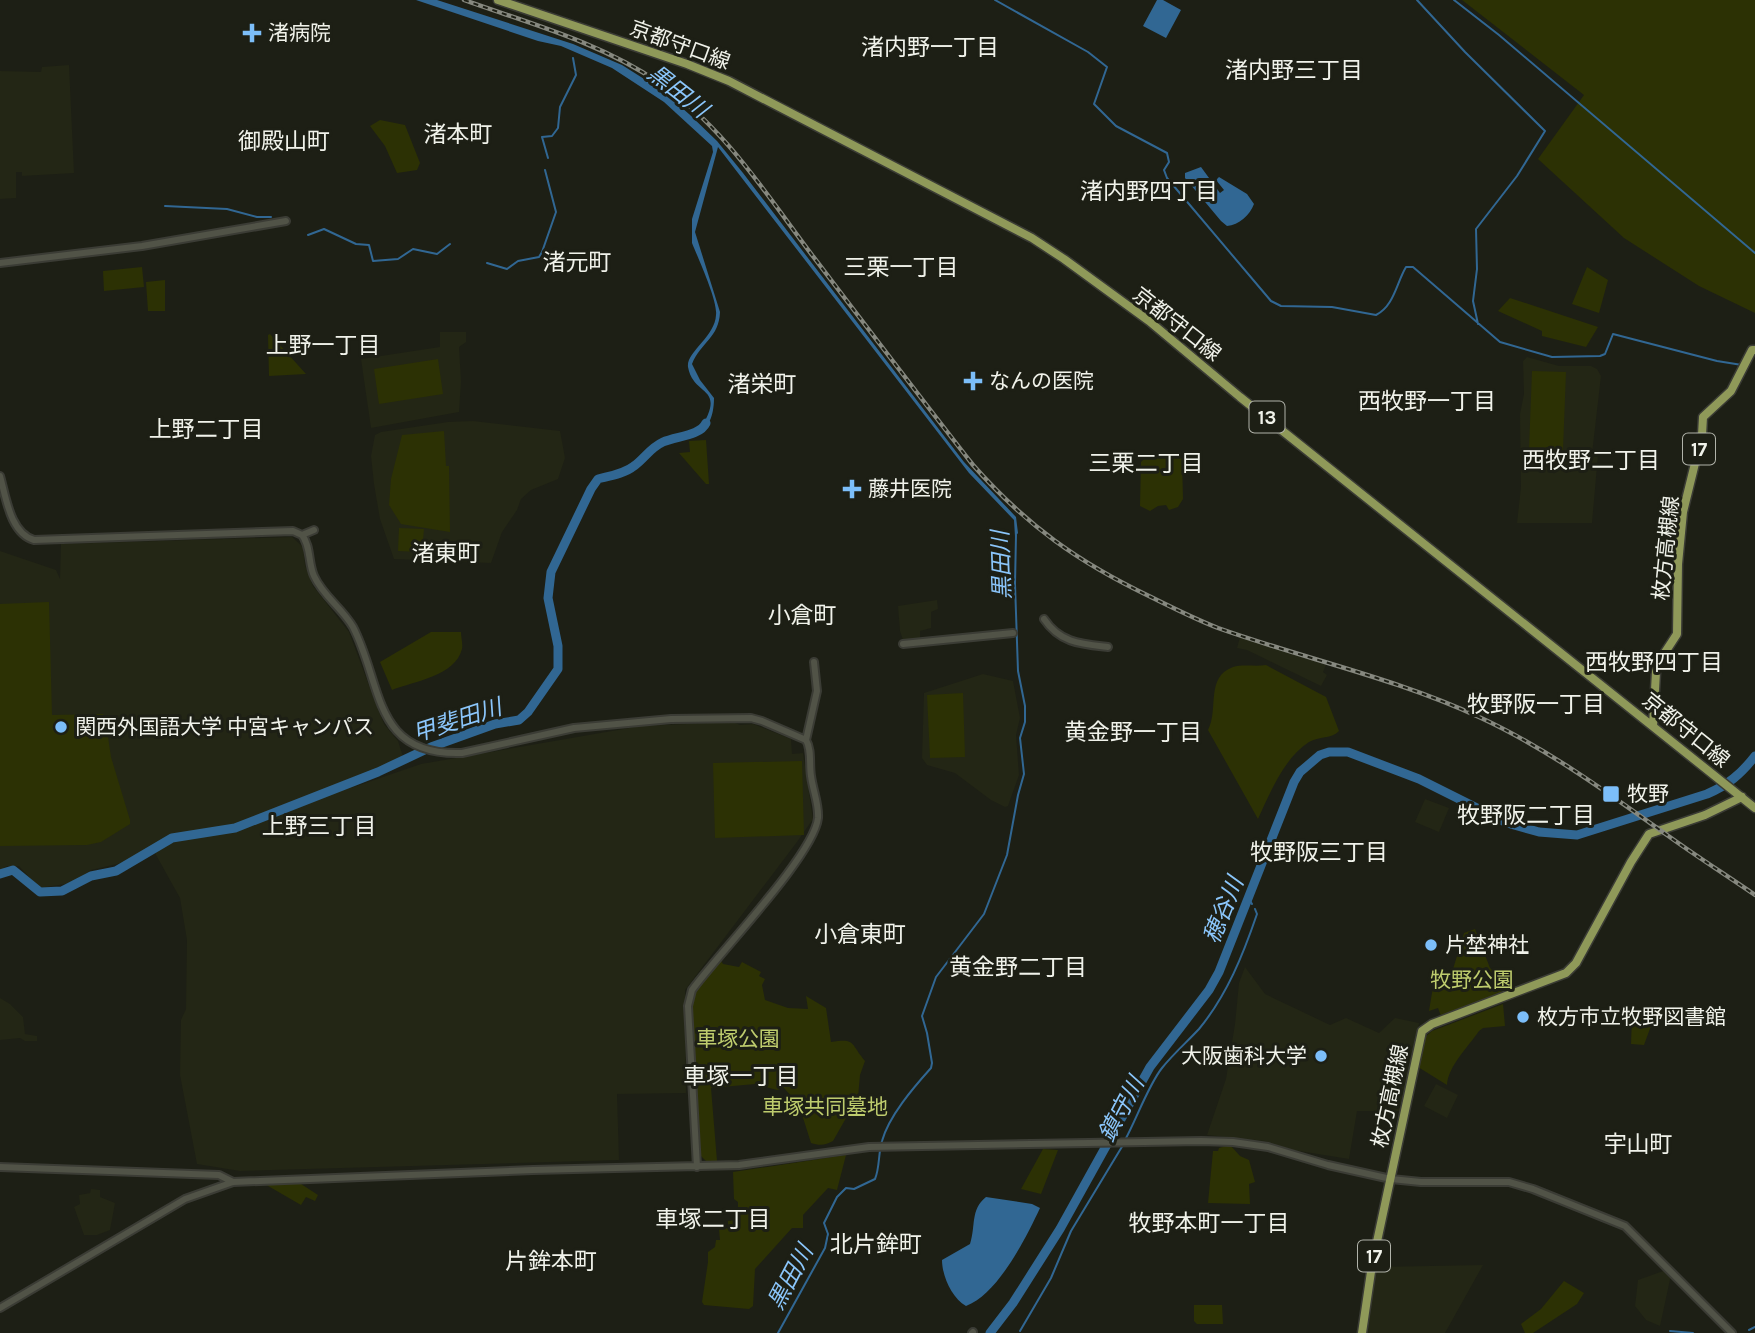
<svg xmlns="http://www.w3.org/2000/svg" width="1755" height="1333" viewBox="0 0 1755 1333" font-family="Karla,'Noto Sans JP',sans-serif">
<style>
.built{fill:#232615}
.green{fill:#2c3104}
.water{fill:#316793}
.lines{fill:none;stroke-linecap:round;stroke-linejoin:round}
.stream{stroke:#316793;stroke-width:2}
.river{stroke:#316793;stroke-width:9}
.tertiary-casing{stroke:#3b3c35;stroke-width:10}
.primary-casing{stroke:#3b3c35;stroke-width:11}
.tertiary{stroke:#515347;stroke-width:6}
.primary{stroke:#8f9959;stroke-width:8}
.rail-casing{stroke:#86887f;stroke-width:4.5}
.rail{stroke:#1d1f15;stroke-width:2;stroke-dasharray:5;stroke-linecap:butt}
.poi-dot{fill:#7cbef9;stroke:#1d1f15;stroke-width:2.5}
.labels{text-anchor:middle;stroke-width:6;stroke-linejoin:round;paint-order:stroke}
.shield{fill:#1d1f15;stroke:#b1b3aa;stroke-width:2}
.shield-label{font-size:19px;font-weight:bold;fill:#f0f2ea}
.poi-label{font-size:21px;fill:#f0f2ea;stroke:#1d1f15;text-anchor:start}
.street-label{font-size:21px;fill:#f0f2ea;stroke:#1d1f15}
.park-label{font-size:21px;fill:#becc6d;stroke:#1d1f15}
.neighbourhood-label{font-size:23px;fill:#f0f2ea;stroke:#1d1f15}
.water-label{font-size:23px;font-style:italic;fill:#8bc6fb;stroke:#1d1f15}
</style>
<rect width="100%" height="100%" fill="#1d1f15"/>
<!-- built -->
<path class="built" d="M69,65L74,173L22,176V172H16V198L0,199V71L41,72L42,67Z
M440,332H466V342L459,347L461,381L459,412L371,428L361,359L440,347Z
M1527,357L1559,366H1591L1597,369L1601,376L1592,454L1598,455L1592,523H1517L1521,487L1520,414L1524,394L1523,361Z
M473,421L560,431L565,458L558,479L531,490L521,499L517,510L502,532L491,563L394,559L380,519L374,484L371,456L375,435L381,432L448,422Z
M292,537L303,547L305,565L313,586L349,632L379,712L384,724L398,741L405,763L351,788L421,764L641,726L733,722L740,725L753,724L791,739L792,754L803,753L813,819L797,842L685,990L686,1093L617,1094L619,1160L240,1171L197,1164L180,1075L181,1020L186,1009L187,940L180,898L151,846L130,861L91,870L72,883L39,888L19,866H7L0,870V551L56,570L60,579L61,544Z
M937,600L938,609L931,612V628L920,631V639L903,640L900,631L898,606Z
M1240,637L1326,665L1323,672L1327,675L1321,686L1247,650L1237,648Z
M983,674L1013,681L1020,718L1016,735L1019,775L1008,806L1005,807L991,800L955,773L927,765L922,758L924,693Z
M1425,799L1449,808L1439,832L1415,822Z
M1245,967L1265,994L1330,1025L1346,1018L1379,1033L1395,1018L1419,1023L1402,1111H1357L1349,1159L1293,1150L1265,1141L1207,1135L1226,1079L1235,1024L1239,983Z
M0,998L10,1004L23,1017L25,1034L37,1036V1041H25L20,1038L0,1040Z
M1436,1084L1458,1095L1447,1118L1424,1106Z
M91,1189L100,1190V1197L115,1203L110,1230L97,1235H84L74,1207L80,1204L79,1195L90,1193Z
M1483,1265L1445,1333H1367L1376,1267Z
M1666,1270L1671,1275L1660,1326L1646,1320L1635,1306L1638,1280Z"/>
<!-- green -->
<path class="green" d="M1462,0H1755V313L1699,286L1624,238L1538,159L1584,95Z
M380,120L405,125L420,163L417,170L397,173L385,146L370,126Z
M142,267L144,287L104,291L103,271Z
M1587,267L1608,280L1599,313L1572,304Z
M165,280V311H148L146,282Z
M1510,298L1598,327L1586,347L1542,336V331L1498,311Z
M270,334L306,374L269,376L268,335Z
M438,359L443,394L379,404L374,369Z
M1532,371L1566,372L1563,450L1529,449Z
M444,431L446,466H449L450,532L401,524L389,505L391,479L402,435Z
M706,440L709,484H706L679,453L690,452L689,441Z
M1179,456L1182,459L1183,499L1178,507L1169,510L1166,505L1158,506L1150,511L1140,506L1141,462L1146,457Z
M399,528L424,529L422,552L398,551Z
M49,602L52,715L103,714L105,717L111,757L130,820V824L101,842L87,845L0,846V604Z
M431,632H461C461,637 463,644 462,649C455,676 415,681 392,690L380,662Z
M1266,665L1326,697L1339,731C1332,739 1319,736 1309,742C1284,758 1270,793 1258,819L1208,730C1219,710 1205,677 1233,667C1243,664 1256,667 1266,665Z
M963,693L965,757L930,758L927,695Z
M802,761L804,835L715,838L713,763Z
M1475,929L1490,968L1495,972L1502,993L1441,1016L1438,1008L1429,1011C1434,986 1430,982 1453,969L1464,933Z
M718,956L723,964L739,967L742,962L761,972L759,976L765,979L762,985L765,1000L788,1008L808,1009L806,996L826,1008L831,1042C856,1038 850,1043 865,1061L860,1075L858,1097L833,1141C826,1145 820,1146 811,1143L799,1105L784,1088L777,1090L755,1084L711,1088L717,1161H706L701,1156L696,1096L692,1072L690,999L709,966Z
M1503,1004L1505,1026L1483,1028L1479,1031C1469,1046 1448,1066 1447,1085L1418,1067L1425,1037L1432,1031Z
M1638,1014L1655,1015L1644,1045L1631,1044L1632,1017Z
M1226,1146H1231L1240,1156L1249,1160L1255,1182L1249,1184L1250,1204L1208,1203L1213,1151H1218L1219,1148Z
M1043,1149L1058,1150L1041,1194L1021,1189Z
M846,1155L837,1190L828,1188L803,1215V1228H792L755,1269L753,1306L749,1309L704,1305L702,1302L708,1262V1252L715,1247L716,1240H720L719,1229L728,1228V1221L735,1220L738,1217V1202L734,1199L733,1172Z
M298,1182L318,1195L315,1201L306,1197L301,1205L263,1183Z
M1564,1281L1584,1293L1577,1304L1533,1333H1525L1521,1324L1541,1309Z
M1194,1305H1222L1223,1324H1197L1194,1321Z"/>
<!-- water -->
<path class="water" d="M416,0H437L573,44L622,65L660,89L689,114L717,141L743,173L964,462L1016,517L1018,533L1015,537L1014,520L969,473L718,147L695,232L720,312C719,338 701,342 692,364L700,380L714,398C714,411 711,427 698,433C729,384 694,399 688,367C686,352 715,337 716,315C718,301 698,258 692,243V219L713,152L712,146L664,102L612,68L561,46L538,41Z
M1157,0H1163L1181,10L1166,38L1143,26Z
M1201,167L1220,193L1224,190L1216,180L1219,177L1247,194L1254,204C1250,215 1239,225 1227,226L1221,221L1185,178V173Z
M986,1197L1032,1204L1040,1208C1026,1238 998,1294 966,1306C952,1298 942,1276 942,1260L970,1244C976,1226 970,1210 986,1197Z"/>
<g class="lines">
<!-- stream -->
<path class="stream" d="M995,0L1088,52L1107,67L1094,104L1116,126L1167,153L1169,162L1164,170L1167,178L1271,301L1281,306L1332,307L1376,315C1394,306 1396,284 1406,267H1413L1500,342L1552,357L1600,356L1605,354L1613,334L1717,361L1742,365
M1417,0L1465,52L1545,131L1517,176L1476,229L1477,269L1473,301L1478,324
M1454,0L1499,35L1755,253
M548,158L542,137L552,136L558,128L560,107L576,75L573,58
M165,206L227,209L257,217H271
M308,235L324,229L356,244L369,245L373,261L398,259L413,249L437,254L450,244
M487,263L507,269L518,261L539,257L542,252L556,212L545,170
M1249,899L1252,904
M1125,1140C1136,1120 1149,1084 1162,1068C1173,1054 1187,1042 1199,1029C1227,995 1243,955 1257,914L1255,909
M1749,1330L1755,1327
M1020,1331L1051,1278L1071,1231L1123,1145
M1670,1331L1693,1333
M778,1333L825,1248L828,1234L824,1223L837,1197L846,1188L854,1189L875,1179C880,1167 878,1154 882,1141C889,1116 913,1088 931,1068L932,1063L927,1033L922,1016L936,977L984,914L1007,855L1018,795L1024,774L1020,738L1025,722V706L1018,671L1015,584L1016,535"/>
<!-- river -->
<path class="river" d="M0,874L13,870L40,892L62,891L91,876L116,871L172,838L235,828L378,772L431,747L495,724L519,720L528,712L558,669V646L548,598L551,572L591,489L598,479C610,476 624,474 634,466C645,458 650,448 663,442C676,436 700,436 706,423
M990,1333L1013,1303L1060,1229L1150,1067L1209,990L1219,972L1294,782L1300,772L1320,755L1329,752H1348L1419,779L1507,823L1539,832L1577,835L1707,794C1728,785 1741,774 1755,756"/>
<defs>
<path id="tertiary" d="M0,263L142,246L286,221
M0,476C6,497 10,533 34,540L293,531L302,535L314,530
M302,535C311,546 308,563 314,576C323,596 342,608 353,627C383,685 372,756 462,753L574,728L671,719L751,718L762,721L806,740
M1044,619C1060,643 1081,644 1108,647
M903,644L1013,633
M0,1167L219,1175L233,1182
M697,1167L688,1006L692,990C718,954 814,855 818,818C819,804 813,791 811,776C809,764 812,750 806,740L817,691L814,662
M0,1308L185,1199L233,1182L533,1170L739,1165L869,1147L1201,1141L1233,1142L1268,1147L1328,1165L1391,1179L1421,1182H1509L1533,1189L1625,1226L1732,1333
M972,1333L973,1332"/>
<path id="primary" d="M498,0L687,64L729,81L1032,238L1064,259L1149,321L1240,397L1755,808
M1653,726L1656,672L1660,660L1677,634L1678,564L1683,512L1702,435L1703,417L1731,391L1752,350H1755
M1362,1333L1372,1265L1422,1031L1432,1024L1566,973L1576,963L1631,862L1649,834L1705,815L1742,797"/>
</defs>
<!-- tertiary casing -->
<use href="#tertiary" class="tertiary-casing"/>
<!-- primary casing -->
<use href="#primary" class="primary-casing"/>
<!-- tertiary -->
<use href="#tertiary" class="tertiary"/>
<!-- primary -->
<use href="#primary" class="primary"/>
<defs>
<path id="rail" d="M464,0C531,24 599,42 658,82C723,125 766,194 812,255C866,326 919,396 973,465C1027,526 1078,562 1151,597C1173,608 1195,619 1218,628C1305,659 1395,678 1479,717C1546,748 1607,792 1667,835C1696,856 1726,875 1755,895"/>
</defs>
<!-- rail casing -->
<use href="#rail" class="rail-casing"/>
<!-- rail -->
<use href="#rail" class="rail"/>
</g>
<!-- markers -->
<g class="poi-dot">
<path d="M248.5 22.5h7v7h7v7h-7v7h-7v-7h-7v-7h7z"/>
<path d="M969.5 370.5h7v7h7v7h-7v7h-7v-7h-7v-7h7z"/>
<path d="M848.5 478.5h7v7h7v7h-7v7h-7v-7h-7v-7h7z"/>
<circle cx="61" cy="727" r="7"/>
<rect x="1602" y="785" width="18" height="18" rx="3.5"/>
<circle cx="1431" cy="945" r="7"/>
<circle cx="1523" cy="1017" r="7"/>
<circle cx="1321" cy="1056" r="7"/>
</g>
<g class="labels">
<!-- shield labels -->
<g class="shield">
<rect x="1249.5" y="401.5" width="35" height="31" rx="5"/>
<rect x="1683" y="433.5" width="32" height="31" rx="5"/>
<rect x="1358" y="1240.5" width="32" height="31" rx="5"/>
</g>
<g class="shield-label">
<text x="1267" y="424">13</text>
<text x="1699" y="456">17</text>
<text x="1374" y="1263">17</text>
</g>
<!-- poi labels -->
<g class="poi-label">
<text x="268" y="40">渚病院</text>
<text x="989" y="388">なんの医院</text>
<text x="868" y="496">藤井医院</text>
<text x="75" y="734">関西外国語大学 中宮キャンパス</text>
<text x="1627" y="801">牧野</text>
<text x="1445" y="952">片埜神社</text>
<text x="1537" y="1024">枚方市立牧野図書館</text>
<text x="1307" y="1063" text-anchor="end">大阪歯科大学</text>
</g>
<!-- street labels -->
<g class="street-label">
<text transform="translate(680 45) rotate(20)" y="7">京都守口線</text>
<text transform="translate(1177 324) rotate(38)" y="7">京都守口線</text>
<text transform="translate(1666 548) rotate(-84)" y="7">枚方高槻線</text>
<text transform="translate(1686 730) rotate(39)" y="7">京都守口線</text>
<text transform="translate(1390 1096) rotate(-78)" y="7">枚方高槻線</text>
</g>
<!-- park labels -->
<g class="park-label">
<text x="1472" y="987">牧野公園</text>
<text x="738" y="1046">車塚公園</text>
<text x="825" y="1114">車塚共同墓地</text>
</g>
<!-- neighbourhood labels -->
<g class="neighbourhood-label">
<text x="930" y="55">渚内野一丁目</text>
<text x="1294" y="78">渚内野三丁目</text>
<text x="458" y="142">渚本町</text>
<text x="284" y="149">御殿山町</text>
<text x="1149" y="199">渚内野四丁目</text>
<text x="577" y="270">渚元町</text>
<text x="901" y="275">三栗一丁目</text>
<text x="323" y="353">上野一丁目</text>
<text x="762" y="392">渚栄町</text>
<text x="1427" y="409">西牧野一丁目</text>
<text x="206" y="437">上野二丁目</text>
<text x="1591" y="468">西牧野二丁目</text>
<text x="1146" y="471">三栗二丁目</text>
<text x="446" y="561">渚東町</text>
<text x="802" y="623">小倉町</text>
<text x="1654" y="670">西牧野四丁目</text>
<text x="1536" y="712">牧野阪一丁目</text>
<text x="1133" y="740">黄金野一丁目</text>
<text x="1526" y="823">牧野阪二丁目</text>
<text x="319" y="834">上野三丁目</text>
<text x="1319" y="860">牧野阪三丁目</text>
<text x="860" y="942">小倉東町</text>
<text x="1018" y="975">黄金野二丁目</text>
<text x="741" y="1084">車塚一丁目</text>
<text x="1638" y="1152">宇山町</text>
<text x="713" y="1227">車塚二丁目</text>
<text x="1209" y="1231">牧野本町一丁目</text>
<text x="876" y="1252">北片鉾町</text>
<text x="551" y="1269">片鉾本町</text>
</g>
<!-- water labels -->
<g class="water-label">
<text transform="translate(678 91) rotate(38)" y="8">黒田川</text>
<text transform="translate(1001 565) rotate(-92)" y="8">黒田川</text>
<text transform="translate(457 720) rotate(-18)" y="8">甲斐田川</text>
<text transform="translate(1223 910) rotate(-68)" y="8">穂谷川</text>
<text transform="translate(1121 1109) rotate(-62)" y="8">鎮守川</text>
<text transform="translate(790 1277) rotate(-62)" y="8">黒田川</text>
</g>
</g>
</svg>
